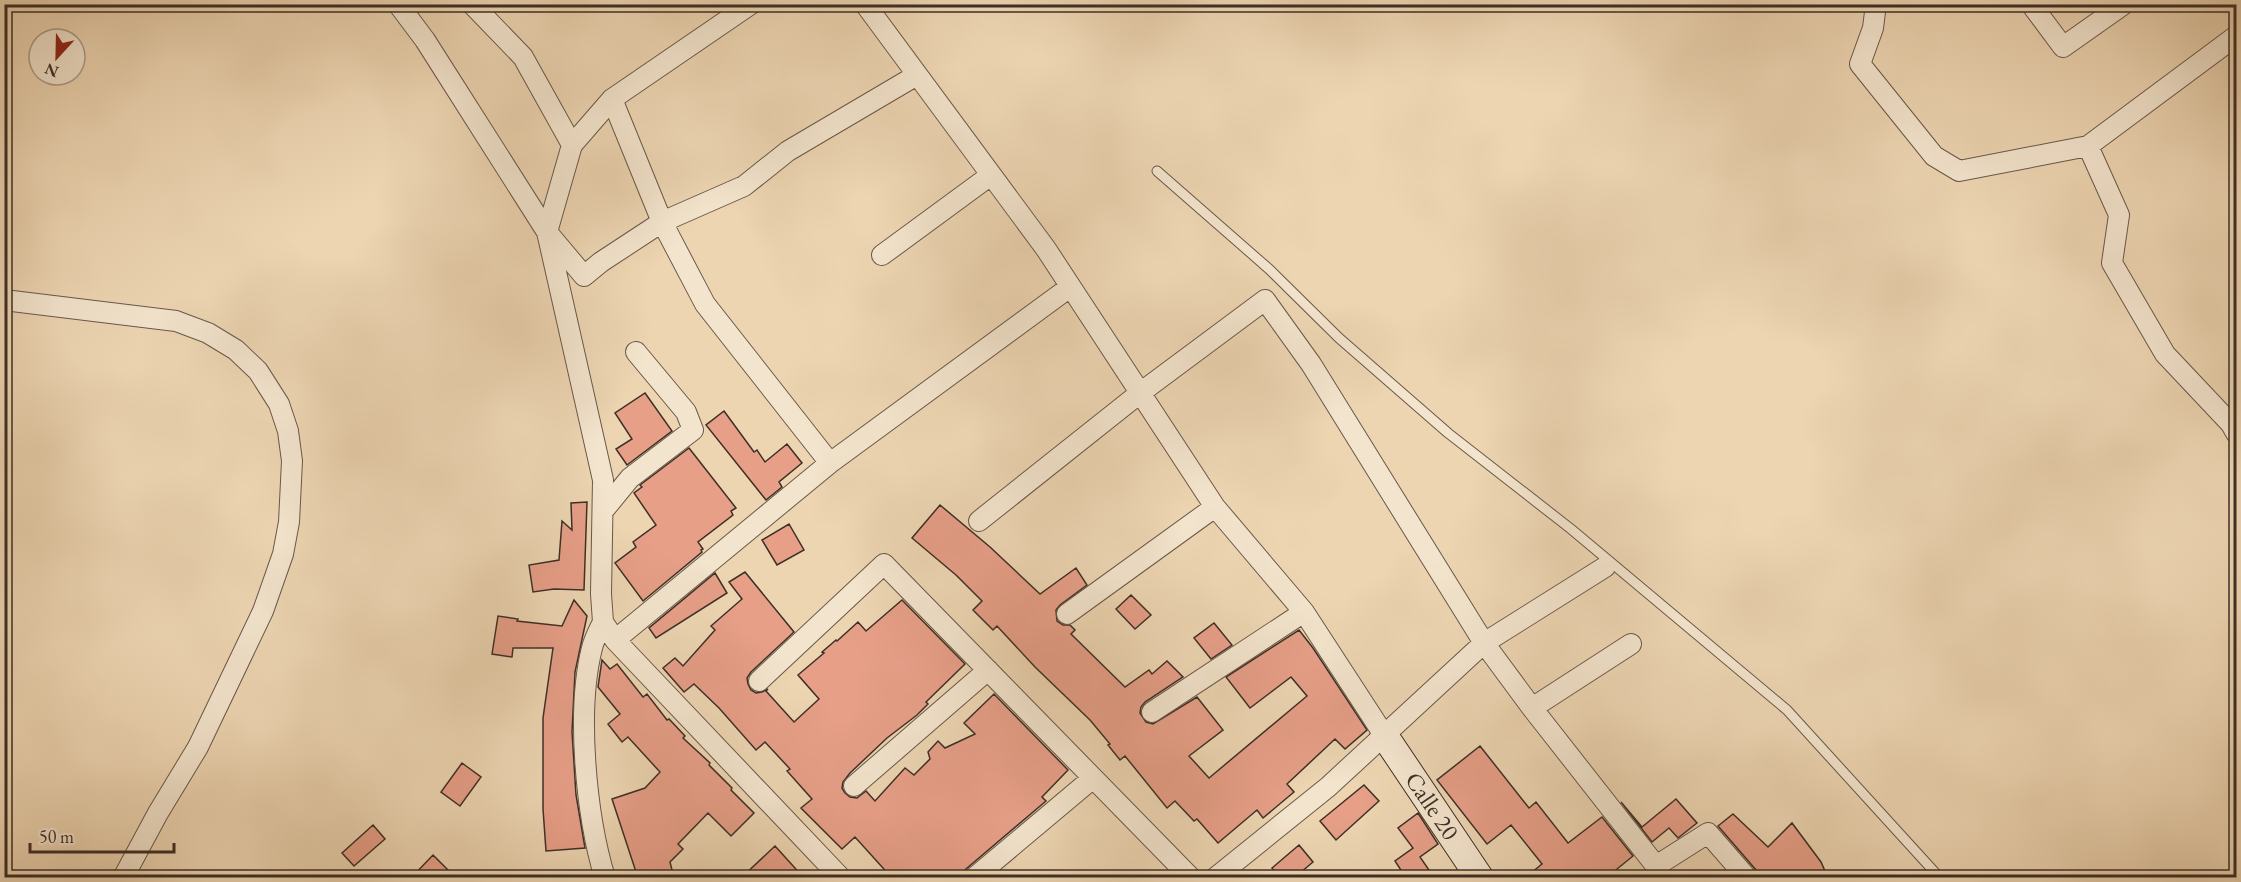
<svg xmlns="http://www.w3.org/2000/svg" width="2241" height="882" viewBox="0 0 2241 882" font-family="'EB Garamond',serif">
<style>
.building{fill:#e79f88;stroke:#3d2f26;stroke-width:1.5}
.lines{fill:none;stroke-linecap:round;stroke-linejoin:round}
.lane-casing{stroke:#695849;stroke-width:11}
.street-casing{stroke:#695849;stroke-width:22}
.secondary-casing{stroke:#3d2f26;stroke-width:29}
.lane{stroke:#f3e4cd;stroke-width:9}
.street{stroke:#f3e4cd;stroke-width:20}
.secondary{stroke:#f3e4cd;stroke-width:27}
.labels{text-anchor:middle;stroke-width:5;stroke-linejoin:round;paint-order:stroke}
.street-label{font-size:24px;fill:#3d2f26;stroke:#f3e4cd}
</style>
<rect width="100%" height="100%" fill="#edd5b2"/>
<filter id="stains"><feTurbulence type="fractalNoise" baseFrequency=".00333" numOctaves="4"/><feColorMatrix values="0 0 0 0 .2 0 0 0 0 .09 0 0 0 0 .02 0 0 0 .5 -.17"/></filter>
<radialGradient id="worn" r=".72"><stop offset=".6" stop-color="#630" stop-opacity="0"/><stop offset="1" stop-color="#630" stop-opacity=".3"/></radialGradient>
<!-- building -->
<path class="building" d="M645,393L672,431L627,465L616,449L632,439L615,413Z
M724,411L754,452L757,450L765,462L787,444L802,463L779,482L782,487L766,500L706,425Z
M689,448L736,508L731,511L733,515L698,542L703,549L701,550L702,552L643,601L615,563L636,547L633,542L656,525L634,493L642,487L640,485Z
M587,502L584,590L554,589L533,592L529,565L559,560L562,521L572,530L571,503Z
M940,505L990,547L1040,594L1076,568L1087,585L1060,605L1056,610L1057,621L1063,625H1070L1075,630L1071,634L1125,687L1149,670L1152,674L1167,661L1183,677L1145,702L1141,707L1140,713L1146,722L1153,724L1197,697L1223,730L1189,756L1209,778L1307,696L1291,677L1250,708L1226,677L1299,630L1313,648L1367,730L1345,749L1335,739L1287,784L1294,792L1263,818L1257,810L1218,843L1197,819L1194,821L1175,801L1167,808L1125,756L1120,760L1108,745L1110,744L1090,720L1035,667L997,626L993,630L973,610L982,601L956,575L912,538Z
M789,524L804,550L777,565L762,540Z
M745,572L794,632L751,672L747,678L748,684L751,690L756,693L762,692L768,689L766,691L794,722L819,699L798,675L824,653L822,652L836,640L837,641L858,622L866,631L902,600L965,664L926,702L928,704L917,715L887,738L850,773L843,782L842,788L845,793L850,797L857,798L866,791L875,801L905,768L914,775L930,759L928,752L938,741L945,748L975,734L964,723L994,694L1068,770L1042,797L1046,801L966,869L961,878H892L855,837L842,849L801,808L812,799L787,771L790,769L765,742L756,750L719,708L694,684L684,692L663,668L675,658L683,666L715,630L711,626L742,599L729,582Z
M715,573L727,593L656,638L649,628Z
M1131,595L1151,615L1135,629L1116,609Z
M574,600L587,616L575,672L572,732L576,795L585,848L546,851L543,809V718L553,648H513L512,657L492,654L498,616L518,619L517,621L562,626Z
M1214,623L1232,645L1211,659L1194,638Z
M602,660L610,669L617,664L643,697L647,694L667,720L669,719L685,736L683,738L710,763L709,765L732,788L731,790L754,813L731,836L708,813L678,844L683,849L670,862L674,878H638L612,799L645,788L660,772L628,737L622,742L608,724L620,714L598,687Z
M1480,746L1529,808L1536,802L1568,843L1602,817L1633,856L1606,878H1525L1542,864L1511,825L1487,844L1437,780Z
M462,763L481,777L460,806L441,792Z
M1364,785L1379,801L1336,840L1320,821Z
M1676,799L1697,823L1678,838L1669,828L1652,842L1621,802L1642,827Z
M1418,813L1438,844L1420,857L1429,870L1418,878H1406L1395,861L1413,848L1398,828Z
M1733,814L1768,847L1792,823L1821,862L1828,878H1759L1756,870L1718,826Z
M373,825L385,839L354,866L342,853Z
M1299,845L1313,862L1294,878H1280L1272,868Z
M775,846L804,878H741Z
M433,855L448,870L440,878H411Z"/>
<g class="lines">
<defs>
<path id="lane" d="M1157,171L1269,269L1339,338L1448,433L1571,529L1787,710L1940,878"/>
<path id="street" d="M398,4L425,40L547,232L584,276L601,262L662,222L744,186L788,151L917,75
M472,4L523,57L572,145L547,232L603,480L601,594L603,622L615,640L841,878
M865,4L1046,249L1215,507L1304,612L1384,735
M1876,4L1873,28L1860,64L1934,156L1959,171L2088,146
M2031,4L2063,47L2124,4
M2236,36L2088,146L2119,215L2112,263L2165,354L2231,424L2236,433
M612,99L662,222L705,304L830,463
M572,145L612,99L751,4
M882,255L991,175
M4,300L176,321L208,333L236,350L258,371L279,404L288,431L292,461L289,522L283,554L263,611L198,747L158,813L123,878
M603,511L630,478L693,430L686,412L636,352
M979,521L1140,393L1265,300L1311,364L1484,643L1532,708L1656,866L1708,833L1747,878
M1067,614L1215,507
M603,622C599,630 594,639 592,648C576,711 586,815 605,878
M615,640L830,463L1070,287
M759,681L884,564L1191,878
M1532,708L1631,644
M1152,712L1304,612
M854,786L988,670
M974,878L1093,778
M1215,878L1328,787L1484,643L1605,567"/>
<path id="secondary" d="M1384,735L1480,878"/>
</defs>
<!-- lane casing -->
<use href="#lane" class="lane-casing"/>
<!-- street casing -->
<use href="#street" class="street-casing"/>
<!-- secondary casing -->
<use href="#secondary" class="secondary-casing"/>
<!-- lane -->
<use href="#lane" class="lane"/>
<!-- street -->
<use href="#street" class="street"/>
<!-- secondary -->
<use href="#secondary" class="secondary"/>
</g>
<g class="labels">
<!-- street labels -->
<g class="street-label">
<text transform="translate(1432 806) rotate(56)" y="8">Calle 20</text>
</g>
</g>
<!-- margin -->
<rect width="2241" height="882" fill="none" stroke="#edd5b2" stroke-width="24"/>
<rect x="6" y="6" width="2229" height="870" fill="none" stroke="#3d2f26" stroke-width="3"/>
<rect x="12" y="12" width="2217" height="858" fill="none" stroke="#3d2f26" stroke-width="1.5"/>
<!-- north arrow -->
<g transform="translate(57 57) rotate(202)"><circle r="28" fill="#f3e4cd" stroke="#aa9c8a" stroke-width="1.5"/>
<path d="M0-4.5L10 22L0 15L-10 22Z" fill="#8f2418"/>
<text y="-9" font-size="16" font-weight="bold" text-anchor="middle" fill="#3d2f26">N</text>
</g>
<!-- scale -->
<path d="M30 843v9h144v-9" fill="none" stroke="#3d2f26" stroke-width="3"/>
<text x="39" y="843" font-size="18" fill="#3d2f26" stroke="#f3e4cd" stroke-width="4.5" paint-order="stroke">50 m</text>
<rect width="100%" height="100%" filter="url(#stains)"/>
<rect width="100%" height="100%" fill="url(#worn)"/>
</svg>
